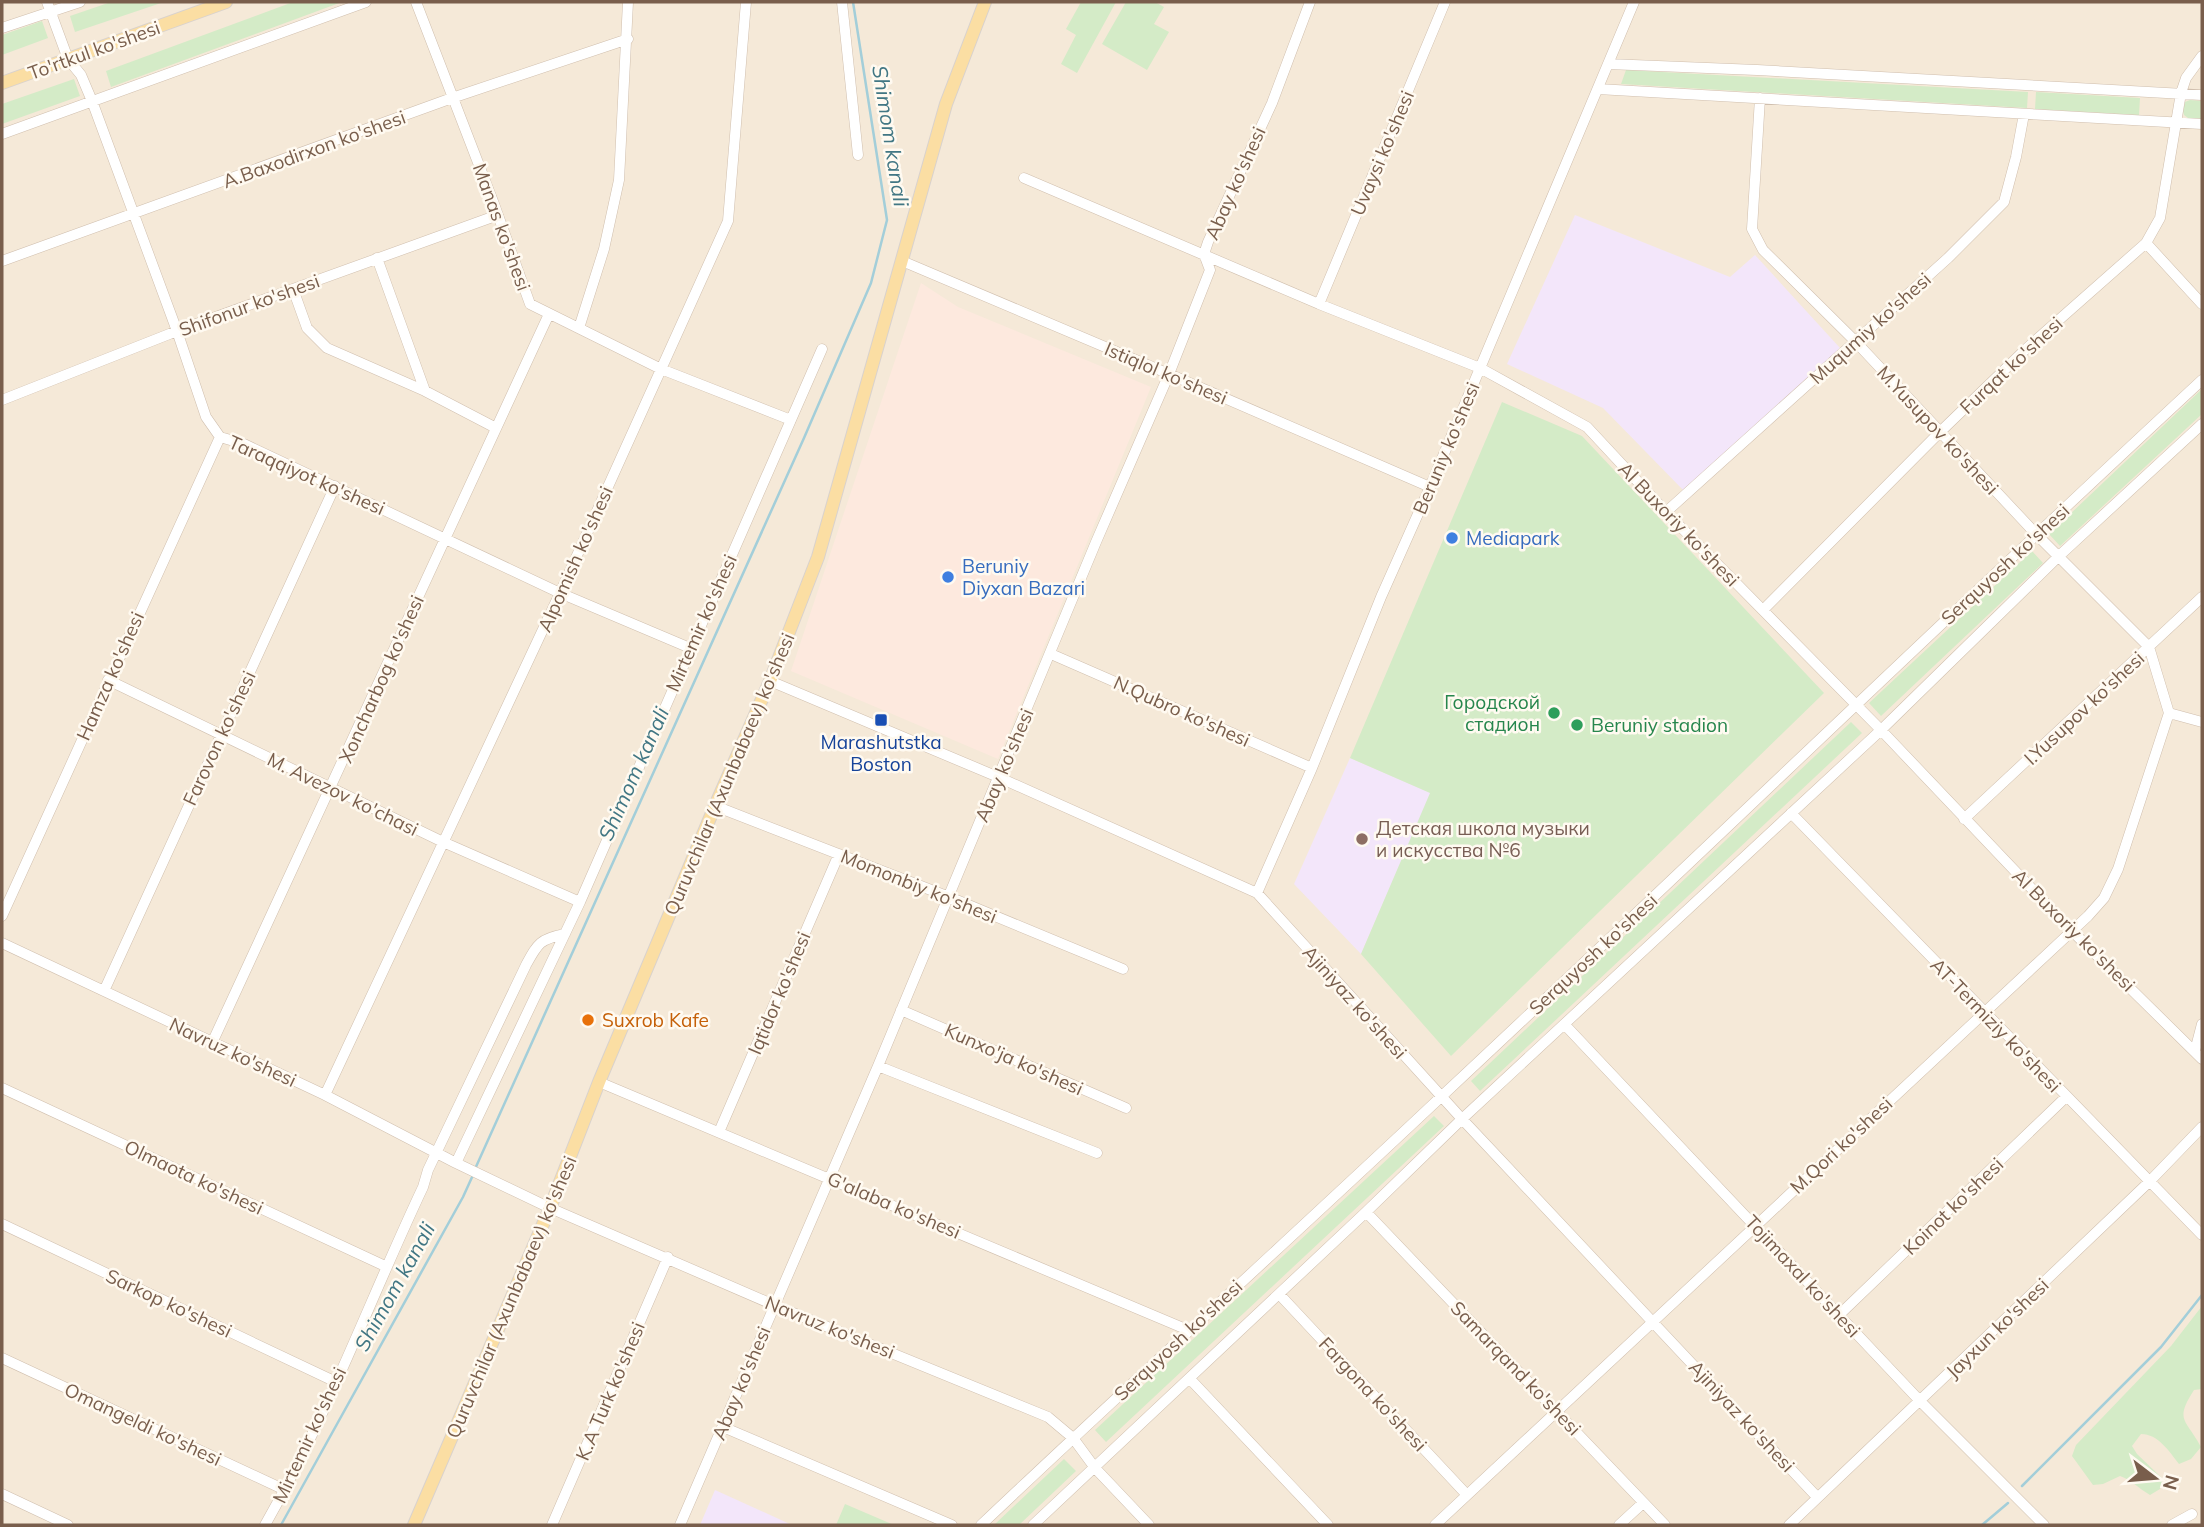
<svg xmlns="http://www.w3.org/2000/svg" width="2204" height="1527" viewBox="0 0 2204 1527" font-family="Mulish,sans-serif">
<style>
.residential{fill:#f5e9d8}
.commercial{fill:#fde9de}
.education{fill:#f3e6fa}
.green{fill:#d4ebc7}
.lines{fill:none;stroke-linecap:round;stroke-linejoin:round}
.stream{stroke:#a3ced9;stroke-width:2.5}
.minor-casing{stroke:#d0bfae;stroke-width:11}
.major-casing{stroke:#d9d2cd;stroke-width:14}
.minor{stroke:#fff;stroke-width:10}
.major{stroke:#fbdea3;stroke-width:12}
.shop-dot{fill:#3f7fe0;stroke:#fffaf1;stroke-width:2.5}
.leisure-dot{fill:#2e9e5b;stroke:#fffaf1;stroke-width:2.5}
.transit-dot{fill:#1a4fb4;stroke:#fffaf1;stroke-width:2.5}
.education-dot{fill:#8d6e63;stroke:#fffaf1;stroke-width:2.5}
.food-dot{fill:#e8710a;stroke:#fffaf1;stroke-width:2.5}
.labels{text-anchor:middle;stroke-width:5;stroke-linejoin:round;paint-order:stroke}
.street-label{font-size:19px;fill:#795e4c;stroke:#fffaf1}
.shop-label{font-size:19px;fill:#366cbe;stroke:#fffaf1;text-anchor:start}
.leisure-label{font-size:19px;fill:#27864d;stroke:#fffaf1;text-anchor:end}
.transit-label{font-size:19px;fill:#164399;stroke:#fffaf1}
.education-label{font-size:19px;fill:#785e54;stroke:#fffaf1;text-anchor:start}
.food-label{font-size:19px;fill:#c56008;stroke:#fffaf1;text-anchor:start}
.water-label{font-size:21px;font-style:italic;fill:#427784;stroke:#fffaf1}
</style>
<rect width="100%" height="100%" fill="#fdf6ea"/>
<!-- residential -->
<path class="residential" d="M2,2H2202V1525H2Z"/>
<!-- commercial -->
<path class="commercial" d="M921,283L958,307L1151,387L998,759L791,671Z"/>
<!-- education -->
<path class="education" d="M1575,215L1730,277L1755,255L1840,348L1686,493L1603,408L1507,364Z
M1350,758L1431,793L1361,954L1294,884Z
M715,1490L792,1525H700Z"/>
<!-- green -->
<path class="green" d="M111,2H164L75,32L70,16Z
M293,2H342L111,87L106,71Z
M1081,2H1116L1077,73L1061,64L1076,35L1066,29Z
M1126,2H1155L1164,7L1154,24L1169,32L1147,70L1102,44Z
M42,21L48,38L2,55V35Z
M1626,70L2028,92L2027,108L1621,84Z
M74,79L80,96L2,124V104Z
M2036,92L2140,98L2139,115L2035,109Z
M2190,100L2202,101V119L2188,118L2184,115L2183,111L2185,102Z
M2202,389V414L2060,546L2049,534Z
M1502,402L1582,436L1824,693L1451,1056L1361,954L1430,793L1350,758Z
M2032,551L2043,563L1881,716L1869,703Z
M1851,722L1862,733L1480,1091L1471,1081Z
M1434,1116L1444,1126L1106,1442L1095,1430Z
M2202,1306V1389L2194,1390C2174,1421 2186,1419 2201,1447L2191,1459L2179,1464C2169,1451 2158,1434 2141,1434L2132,1446L2137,1454L2163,1479L2160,1489L2150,1495C2138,1488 2132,1480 2120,1476L2103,1484L2093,1485L2072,1456L2076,1445L2171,1346Z
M1064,1459L1076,1471L1019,1525H994Z
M845,1504L894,1525H836Z"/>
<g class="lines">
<!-- stream -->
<path class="stream" d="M475,1169L804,438L871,283L887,220L853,2
M2022,1486L2161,1347L2202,1295
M281,1525L463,1197L473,1175
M1982,1525L2008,1503"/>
<defs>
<path id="minor" d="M47,2L68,59L81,75L92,101L177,331L206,417L220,437L244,444L560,593L690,648
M416,2L494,204L530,304L661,369L791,420
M842,2L858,155
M2,28L80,2
M1608,64L1757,70L2202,95
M1598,89L2202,124
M1760,98L1752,229L1763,250L1855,341L2036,534L2149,647L2169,713
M2,134L366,2
M1024,178L1319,304L1480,368L1587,427L1666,512L1881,730L2072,931L2202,1059
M2146,243L2202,304
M377,258L425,391
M2,261L452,98L628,39
M902,261L1169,374L1430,487
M293,289L307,328L327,348L425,391L496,428
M1319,304L1445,2
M579,328L604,249L619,180L628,2
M2,400L177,331L498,215
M1666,512L1948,258L2004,202L2016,157L2024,114
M1763,610L1940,432L2026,349L2146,243L2160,218L2181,93L2186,78L2202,56
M1051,654L1312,768
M108,680L443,842L580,902
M770,681L998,777L1257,893L1462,1119L1817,1497
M2169,713L2202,722
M715,806L949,897L1123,969
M1791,813L2202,1235
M1964,819L2202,597
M1257,893L1312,768L1381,597L1430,487L1634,2
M2,916L220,437
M2,943L325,1095L456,1163L550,1208L774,1305L1048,1417L1073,1438L1095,1468L1149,1525
M104,991L335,486
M901,1010L1126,1108
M1565,1025L1920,1401L2044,1525
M212,1043L549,314
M2195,1051L2202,1024
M878,1066L1097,1153
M599,1082L1188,1330
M2,1088L385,1266
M325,1095L560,593L728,221L746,2
M719,1132L839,854
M456,1163L580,902L822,349
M1366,1212L1665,1525
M2,1224L336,1382
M1279,1294L1467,1495
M1839,1315L2066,1097
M2,1358L285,1490
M1190,1379L1328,1525
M723,1427L952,1525
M2,1494L68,1525
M265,1525C327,1417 370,1299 423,1187L428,1170L526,965C538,943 540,939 565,934
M552,1525L668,1257
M680,1525L878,1066L1096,542L1169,374L1210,270L1204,254L1208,242L1272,103L1310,2
M981,1525C1134,1380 1290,1239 1443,1095C1697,858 1947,616 2202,380
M1033,1525L1366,1212L1462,1119L1881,730L2059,556L2202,424
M1435,1525L2088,916L2104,898L2118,869L2169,713
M1619,1525L1643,1503
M1789,1525L2149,1182L2202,1127
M2172,1525L2192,1514"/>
<path id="major" d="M2,83L226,2
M414,1525L550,1208L599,1082L715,806L770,681L818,557L946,104L985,2"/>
</defs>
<!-- minor casing -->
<use href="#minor" class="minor-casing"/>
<!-- major casing -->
<use href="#major" class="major-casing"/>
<!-- minor -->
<use href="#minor" class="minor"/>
<!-- major -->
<use href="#major" class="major"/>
</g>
<!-- markers -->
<g class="shop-dot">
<circle cx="1452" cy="538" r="7"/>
<circle cx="948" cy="577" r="7"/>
</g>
<g class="leisure-dot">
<circle cx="1554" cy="713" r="7"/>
<circle cx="1577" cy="725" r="7"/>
</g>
<rect class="transit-dot" x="874" y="713" width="14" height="14" rx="3.5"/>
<circle class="education-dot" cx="1362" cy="839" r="7"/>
<circle class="food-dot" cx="588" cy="1020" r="7"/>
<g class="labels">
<!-- street labels -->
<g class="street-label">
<text transform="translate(94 50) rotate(-20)" y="7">To'rtkul ko'shesi</text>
<text transform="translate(314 149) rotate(-20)" y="7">A.Baxodirxon ko'shesi</text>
<text transform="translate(1382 153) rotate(-67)" y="7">Uvaysi ko'shesi</text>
<text transform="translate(1235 183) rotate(-66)" y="7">Abay ko'shesi</text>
<text transform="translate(502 227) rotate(70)" y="7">Manas ko'shesi</text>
<text transform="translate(249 305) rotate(-20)" y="7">Shifonur ko'shesi</text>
<text transform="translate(1870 328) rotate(-42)" y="7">Muqumiy ko'shesi</text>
<text transform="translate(2011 365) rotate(-43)" y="7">Furqat ko'shesi</text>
<text transform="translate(1166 373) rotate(23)" y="7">Istiqlol ko'shesi</text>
<text transform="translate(1938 430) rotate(47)" y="7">M.Yusupov ko'shesi</text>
<text transform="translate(1446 448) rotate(-67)" y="7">Beruniy ko'shesi</text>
<text transform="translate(307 475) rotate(24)" y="7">Taraqqiyot ko'shesi</text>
<text transform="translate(1679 524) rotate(46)" y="7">Al Buxoriy ko'shesi</text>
<text transform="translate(575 559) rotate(-66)" y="7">Alpomish ko'shesi</text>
<text transform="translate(2005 564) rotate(-43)" y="7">Serquyosh ko'shesi</text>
<text transform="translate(701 623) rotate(-66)" y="7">Mirtemir ko'shesi</text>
<text transform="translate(110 676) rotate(-66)" y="7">Hamza ko'shesi</text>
<text transform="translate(381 679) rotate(-66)" y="7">Xoncharbog ko'shesi</text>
<text transform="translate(2084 708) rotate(-43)" y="7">I.Yusupov ko'shesi</text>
<text transform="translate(1182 711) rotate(24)" y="7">N.Qubro ko'shesi</text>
<text transform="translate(219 738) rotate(-65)" y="7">Farovon ko'shesi</text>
<text transform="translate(1004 765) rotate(-67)" y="7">Abay ko'shesi</text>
<text transform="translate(729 774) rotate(-67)" y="7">Quruvchilar (Axunbabaev) ko'shesi</text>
<text transform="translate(343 794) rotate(26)" y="7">M. Avezov ko'chasi</text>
<text transform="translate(919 886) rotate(22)" y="7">Momonbiy ko'shesi</text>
<text transform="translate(2074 930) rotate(45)" y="7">Al Buxoriy ko'shesi</text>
<text transform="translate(1593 954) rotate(-43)" y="7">Serquyosh ko'shesi</text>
<text transform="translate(779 993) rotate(-67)" y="7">Iqtidor ko'shesi</text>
<text transform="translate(1355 1002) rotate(48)" y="7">Ajiniyaz ko'shesi</text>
<text transform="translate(1996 1025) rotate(46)" y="7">AT-Termiziy ko'shesi</text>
<text transform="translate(233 1052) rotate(25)" y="7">Navruz ko'shesi</text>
<text transform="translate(1014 1059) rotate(24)" y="7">Kunxo'ja ko'shesi</text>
<text transform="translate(1841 1145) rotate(-43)" y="7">M.Qori ko'shesi</text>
<text transform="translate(194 1177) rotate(25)" y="7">Olmaota ko'shesi</text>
<text transform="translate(894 1205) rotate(23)" y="7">G'alaba ko'shesi</text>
<text transform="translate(1953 1206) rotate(-44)" y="7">Koinot ko'shesi</text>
<text transform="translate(1803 1276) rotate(47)" y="7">Tojimaxal ko'shesi</text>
<text transform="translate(511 1297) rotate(-67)" y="7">Quruvchilar (Axunbabaev) ko'shesi</text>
<text transform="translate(169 1303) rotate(25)" y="7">Sarkop ko'shesi</text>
<text transform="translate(830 1327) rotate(22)" y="7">Navruz ko'shesi</text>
<text transform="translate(1997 1328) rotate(-44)" y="7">Jayxun ko'shesi</text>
<text transform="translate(1178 1340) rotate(-43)" y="7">Serquyosh ko'shesi</text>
<text transform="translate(1516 1368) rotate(46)" y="7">Samarqand ko'shesi</text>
<text transform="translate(741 1383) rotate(-67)" y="7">Abay ko'shesi</text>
<text transform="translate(610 1391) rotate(-67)" y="7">K.A Turk ko'shesi</text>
<text transform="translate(1373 1394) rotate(47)" y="7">Fargona ko'shesi</text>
<text transform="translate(1742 1416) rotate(47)" y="7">Ajiniyaz ko'shesi</text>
<text transform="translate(143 1424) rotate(25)" y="7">Omangeldi ko'shesi</text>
<text transform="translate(309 1435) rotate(-65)" y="7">Mirtemir ko'shesi</text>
</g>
<!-- shop labels -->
<g class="shop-label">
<text x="1466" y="545">Mediapark</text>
<text x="962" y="573">Beruniy<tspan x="962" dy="22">Diyxan Bazari</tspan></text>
</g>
<!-- leisure labels -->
<g class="leisure-label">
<text x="1540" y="709">Городской<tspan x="1540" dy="22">стадион</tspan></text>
<text x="1591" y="732" text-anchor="start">Beruniy stadion</text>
</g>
<!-- transit labels -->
<g class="transit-label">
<text x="881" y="749">Marashutstka<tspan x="881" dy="22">Boston</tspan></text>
</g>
<!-- education labels -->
<g class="education-label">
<text x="1376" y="835">Детская школа музыки<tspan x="1376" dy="22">и искусства №6</tspan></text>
</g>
<!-- food labels -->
<g class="food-label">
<text x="602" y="1027">Suxrob Kafe</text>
</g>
<!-- water labels -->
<g class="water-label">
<text transform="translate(890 136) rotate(81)" y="7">Shimom kanali</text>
<text transform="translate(634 774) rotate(-66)" y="7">Shimom kanali</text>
<text transform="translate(395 1287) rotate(-61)" y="7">Shimom kanali</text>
</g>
</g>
<!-- border -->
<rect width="2204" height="1527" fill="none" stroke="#795e4c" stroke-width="7"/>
<!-- north arrow -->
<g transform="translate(2155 1478) rotate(106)" stroke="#fffaf1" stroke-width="5" paint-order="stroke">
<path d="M0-5L12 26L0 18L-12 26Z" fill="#795e4c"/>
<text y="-10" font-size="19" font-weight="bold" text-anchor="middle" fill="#795e4c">N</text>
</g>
</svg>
